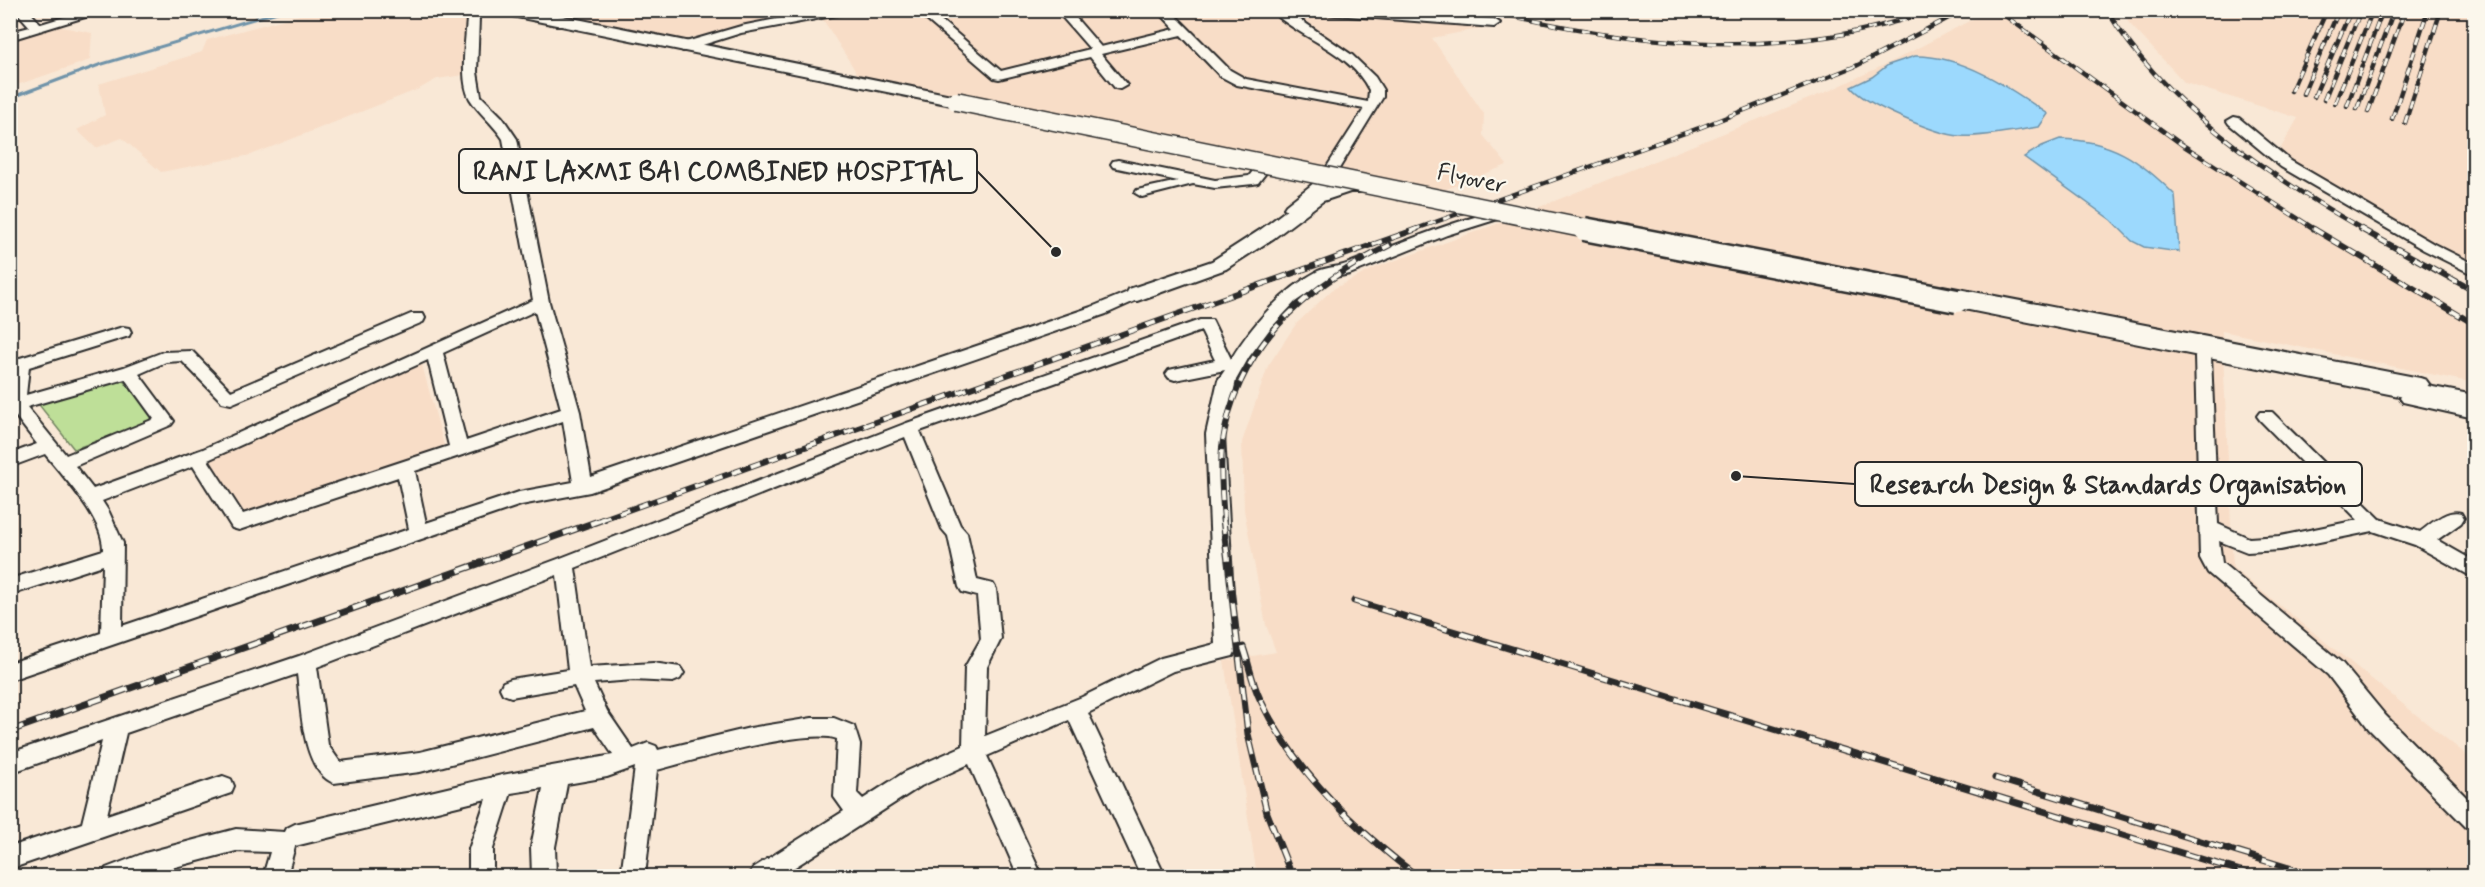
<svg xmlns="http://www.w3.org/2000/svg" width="2485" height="887" viewBox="0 0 2485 887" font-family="Mynerve,sans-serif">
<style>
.built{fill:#f8ddc7}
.green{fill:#bedf98;stroke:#748562;stroke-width:1.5}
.water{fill:#9cd9fd;stroke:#6f93a9;stroke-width:1.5}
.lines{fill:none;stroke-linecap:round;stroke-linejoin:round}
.stream{stroke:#6f93a9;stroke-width:3}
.minor-casing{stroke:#2b2b2b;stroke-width:4}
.major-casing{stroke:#2b2b2b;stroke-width:4}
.minor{fill:#fbf7ec;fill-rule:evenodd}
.major{fill:#fbf7ec;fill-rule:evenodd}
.rail-far2-casing{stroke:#2b2b2b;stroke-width:4.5}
.rail-far1-casing{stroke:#2b2b2b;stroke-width:6}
.rail-casing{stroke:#2b2b2b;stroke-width:7}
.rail-far2{stroke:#fbf7ec;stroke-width:3;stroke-dasharray:8;stroke-linecap:butt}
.rail-far1{stroke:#fbf7ec;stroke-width:4;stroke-dasharray:10;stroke-linecap:butt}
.rail{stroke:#fbf7ec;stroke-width:4.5;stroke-dasharray:14;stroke-linecap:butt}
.major-bridge-far1-casing{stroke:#2b2b2b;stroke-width:21;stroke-linecap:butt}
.major-bridge-casing{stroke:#2b2b2b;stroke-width:27;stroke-linecap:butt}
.major-bridge-far1{stroke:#fbf7ec;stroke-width:18}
.major-bridge{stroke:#fbf7ec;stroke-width:22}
.labels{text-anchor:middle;stroke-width:4.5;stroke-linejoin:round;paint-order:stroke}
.street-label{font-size:24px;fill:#2b2b2b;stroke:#fbf7ec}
.leader{fill:none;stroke:#2b2b2b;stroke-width:2}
.callout-dot{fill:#2b2b2b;stroke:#fbf7ec;stroke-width:2}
.callout{fill:#fbf7ec;stroke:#2b2b2b;stroke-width:2}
.callout-label{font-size:26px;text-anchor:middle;font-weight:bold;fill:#2b2b2b}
</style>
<rect width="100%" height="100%" fill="#f9e8d6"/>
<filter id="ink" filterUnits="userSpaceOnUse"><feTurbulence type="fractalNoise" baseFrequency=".0167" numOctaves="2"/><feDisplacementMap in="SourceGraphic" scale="12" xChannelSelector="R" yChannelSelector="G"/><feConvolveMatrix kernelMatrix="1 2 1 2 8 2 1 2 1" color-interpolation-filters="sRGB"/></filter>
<g filter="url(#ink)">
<!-- built -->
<path class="built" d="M463,10L466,15L464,75L437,79L419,89L251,155L161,172L122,138L96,148L77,130L105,115L99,84L202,52L207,40L314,11Z
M527,11H1470L1501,20L1498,25L1432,38L1484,114L1483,135L1507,165L1444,190L858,75L824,21L807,12L676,41Z
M1988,11H1998L2068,65L2196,153L2315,227L2474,320V383L2222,331L2233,568L2474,761V876H1257L1224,661L1276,652L1266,625L1244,510L1242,442L1268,366L1296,324L1333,289L1377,267L1497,224L1831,90L1897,59Z
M2124,11H2474V261L2458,256L2277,155L2298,118L2185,83L2129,23Z
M58,26L92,33L90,60L11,87V40Z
M421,361L445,449L245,514L209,459Z"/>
<!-- green -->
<path class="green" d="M120,377L157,420L74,449L36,401Z"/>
<!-- water -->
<path class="water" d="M1915,56C1963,55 2010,88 2048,114L2039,127C2018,130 1979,138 1960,136C1938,135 1864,104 1851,87L1872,77L1888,65Z
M2060,139C2111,140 2139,159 2175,195L2179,252L2144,247L2132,241L2111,220L2024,157L2042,146Z"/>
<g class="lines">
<!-- stream -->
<path class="stream" d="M10,98L99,65L284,10"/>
<defs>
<path id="minor" d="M15,10H28L41,24L87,10H108L10,40V32L30,27Z
M470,10H482L479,18L477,72L481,96L502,117L517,139L549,302L580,412L591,477L1094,306L1145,285H1157L1159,288L1157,291L1106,314L590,492L521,505L10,680V663L101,633L103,565L10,595V579L103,550C104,519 64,478 45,454L10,467V454L37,444L10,409V361L123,327L129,328L131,332L129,336L29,367L26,395L124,367L163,352L192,351L231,391L411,314H423L425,318L423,322L231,404L222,402L182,361L166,362L139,374L174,421L171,425L75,466L93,489L203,449L533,300L503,139C494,125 477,111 470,99C459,81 466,38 467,18ZM535,311L561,409L466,441L443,353ZM428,360L449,446L243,514L208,460ZM125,379L154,419L66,455L27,407ZM563,421L573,482L519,492L426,523L415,471ZM193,466L232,528L239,530L398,477L409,529L122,626L123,543L109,512L102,501Z
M822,10H849L843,14L741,33L683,51L677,47L679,44L741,26Z
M915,10H929L1001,71L1090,49L1056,10H1069L1101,47L1175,29L1157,10H1170L1230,70L1246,79L1368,102L1369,90C1349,50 1301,40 1271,10H1286L1352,55L1375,77L1383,90V97L1329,185L1296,211L1291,212L1284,208L1286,205L1319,179L1364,109L1237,85L1220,76L1181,35L1101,54L1127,85L1120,89L1115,88L1090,57L999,79L994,78Z
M1316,10H1377L1494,19L1500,23L1494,27L1322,14Z
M2234,117L2239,118L2291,161L2434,244L2474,264V275L2424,250L2281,167L2229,124L2227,121Z
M1118,160L1215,180L1249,176L1257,166L1262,165L1269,169L1258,183L1253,184L1215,188L1193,184L1142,197L1135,193L1137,190L1178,181L1113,167L1111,164L1113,161Z
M1493,212L1498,213L1500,216L1498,219L1447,235L1350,274L1330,278L1295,302L1269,330L1249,357L1236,380L1224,434L1236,650L1233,656L1173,671L1088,713L1165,876H1141L1069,720L987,756L1042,876H1018L969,764L921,786L781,876H749L753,868L844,811L834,797L837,739C809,727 691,761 657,770L645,876H621L635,767L607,777L567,784L555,847L556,876H532L531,847L543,788L511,793L493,849V876H469V849L486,799L295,846L287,876H263L270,852L236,851L141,876H102L106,868L145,853L236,829L285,832L287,828L295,824L502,775L613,755L594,727L420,772L334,783C301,771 301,704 297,674L126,733L107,815L223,776L231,779L234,786L231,793L10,869V847L82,823L102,741L10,773V753L299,656L558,559L904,424L1200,320H1212L1231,359C1252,325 1282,290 1318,271C1327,267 1340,267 1349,263C1397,245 1444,224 1493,212ZM1201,331L1215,360L1169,370L1166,374L1169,378L1175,380L1225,370L1218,380L1206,434L1215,644L1161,658L1082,697L985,736L987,667L1001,639L996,589L993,584L977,580L967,533L960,525L920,431ZM905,437L942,529L948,536L959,587L962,592L977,596L981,639L965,667L963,746L905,772L863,799L857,793L860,745L854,726L834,718H812L750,728L658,750L656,746L648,743L633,749L607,711L594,683L633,680L673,682L680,679L684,673L680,667L653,663L589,667L575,568ZM557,575L568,670L511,679L503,682L500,688L503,694L511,697L574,686L585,711L420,752L340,762L328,745L317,667Z
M1943,286L2420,378L2426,380L2429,384L2426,388L2420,390L1937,294L1935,291Z
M2203,351L2209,352L2211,356L2218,524L2249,538L2280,536L2358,520L2260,420L2257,416L2260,412H2272L2380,519L2420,532C2431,524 2446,509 2461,513L2464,518L2461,523L2437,540L2474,561V578L2415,545L2373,531L2280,550L2247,552L2219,541L2222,563L2342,663L2385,715L2474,805V830L2466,827L2369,729L2328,675L2208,573L2200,558L2195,356L2197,352Z
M2409,392L2474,406V418L2403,402L2400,398L2403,394Z"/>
<path id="major" d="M499,10H533L956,96L962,97L965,101L962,105L956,106L507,15Z
M1349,180L1379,184L1382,188L1379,192H1350L1323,201L1274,238L1226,269L1137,301L1129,299L1126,294L1129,289L1212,261L1260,230L1309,193Z
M1957,294L2474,395V411L1949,306L1946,301L1949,296Z"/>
</defs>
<!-- minor casing -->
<use href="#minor" class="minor-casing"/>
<!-- major casing -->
<use href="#major" class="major-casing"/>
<!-- minor -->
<use href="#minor" class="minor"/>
<!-- major -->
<use href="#major" class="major"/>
<defs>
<path id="rail-far2" d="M1487,10C1598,37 1711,53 1825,37C1862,32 1899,21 1935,10
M1997,10L2181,144L2316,230
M2107,10C2163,105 2270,176 2364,230
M2291,91L2327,10
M2303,94L2339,10
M2314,97L2351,10
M2324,100L2361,10
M2335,103L2373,10
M2347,106L2383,10
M2357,109L2394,10
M2368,112L2405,10
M2392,119L2428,10
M2405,123L2441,10
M1413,230L1699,128L1856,66L1964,10"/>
<path id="rail-far1" d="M2314,229L2474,324
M2361,229L2474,291
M600,520L1417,229
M1224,520C1222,496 1220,471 1222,447C1235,347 1305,287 1390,245"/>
<path id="rail" d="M1223,519L1248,734L1267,813L1292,876
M1354,601L2257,876
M1243,647C1249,664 1252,683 1260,699C1294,771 1355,829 1417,876
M10,731L604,519
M1995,778L2315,876"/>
</defs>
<!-- rail-far2 casing -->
<use href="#rail-far2" class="rail-far2-casing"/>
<!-- rail-far1 casing -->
<use href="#rail-far1" class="rail-far1-casing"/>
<!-- rail casing -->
<use href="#rail" class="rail-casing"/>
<!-- rail-far2 -->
<use href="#rail-far2" class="rail-far2"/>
<!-- rail-far1 -->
<use href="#rail-far1" class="rail-far1"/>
<!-- rail -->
<use href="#rail" class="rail"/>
<defs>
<path id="major-bridge-far1" d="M956,101L1592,230"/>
<path id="major-bridge" d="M1584,229L1957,301"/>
</defs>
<!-- major-bridge-far1 casing -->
<use href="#major-bridge-far1" class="major-bridge-far1-casing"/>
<!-- major-bridge casing -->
<use href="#major-bridge" class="major-bridge-casing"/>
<!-- major-bridge-far1 -->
<use href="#major-bridge-far1" class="major-bridge-far1"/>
<!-- major-bridge -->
<use href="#major-bridge" class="major-bridge"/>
</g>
</g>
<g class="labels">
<!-- street labels -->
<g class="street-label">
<text transform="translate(1472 178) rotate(12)" y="8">Flyover</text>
</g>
</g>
<!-- callouts -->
<path class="leader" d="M1056 252L977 171M1736 476L1855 484"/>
<g class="callout-dot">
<circle cx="1056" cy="252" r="6"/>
<circle cx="1736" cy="476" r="6"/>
</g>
<g class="callout">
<rect x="459" y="149" width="518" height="44" rx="6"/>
<rect x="1855" y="462" width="507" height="44" rx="6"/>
</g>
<g class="callout-label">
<text x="718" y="180">RANI LAXMI BAI COMBINED HOSPITAL</text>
<text x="2108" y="493">Research Design &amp; Standards Organisation</text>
</g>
<!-- margin -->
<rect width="2485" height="887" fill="none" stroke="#fbf7ec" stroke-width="36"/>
<rect x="18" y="18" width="2449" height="851" fill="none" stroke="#2b2b2b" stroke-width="2" filter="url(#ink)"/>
</svg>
